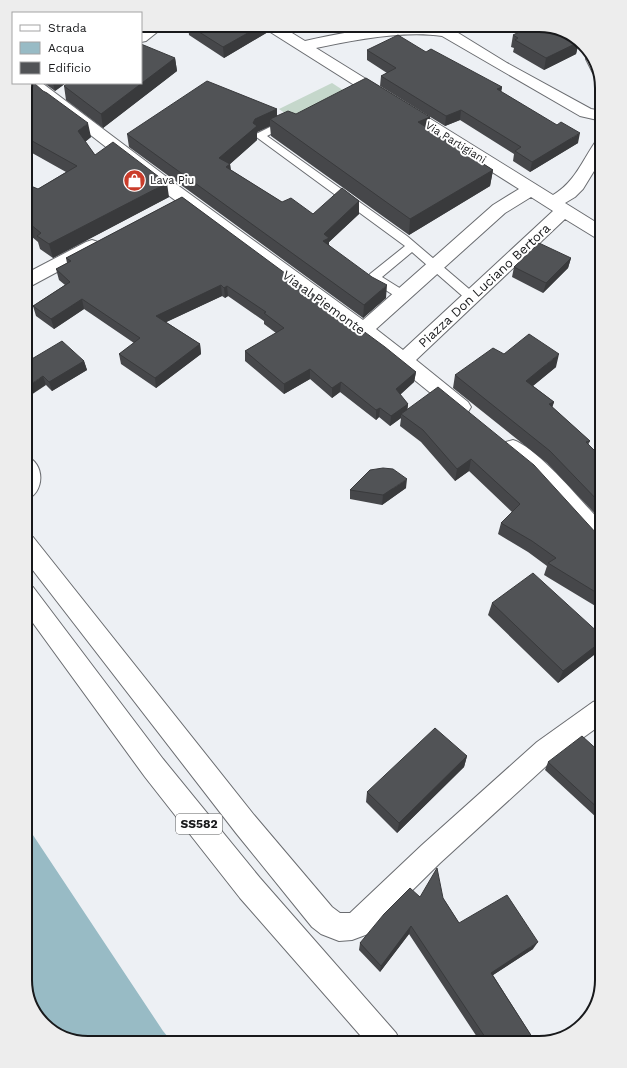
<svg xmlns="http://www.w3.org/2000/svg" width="627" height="1068" viewBox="0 0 627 1068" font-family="'Work Sans',sans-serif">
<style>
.green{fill:#c5d7cb}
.water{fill:#98bbc5}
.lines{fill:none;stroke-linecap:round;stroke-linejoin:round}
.lane-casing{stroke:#6a6c70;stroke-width:2}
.street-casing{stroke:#6a6c70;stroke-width:2}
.primary-casing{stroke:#6a6c70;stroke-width:2}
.lane{fill:#fff;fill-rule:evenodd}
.street{fill:#fff;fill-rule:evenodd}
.primary{fill:#fff;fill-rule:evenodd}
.wall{fill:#46474a}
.shaded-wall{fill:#393a3c}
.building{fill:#515356;stroke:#393a3c}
.labels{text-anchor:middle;stroke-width:4;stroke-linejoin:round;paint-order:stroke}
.far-street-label{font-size:11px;fill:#18191b;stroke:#fff}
.far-poi-label{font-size:11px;fill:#18191b;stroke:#fff;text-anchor:start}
.shield{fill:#fff;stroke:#5d5e5f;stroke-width:1}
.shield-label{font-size:12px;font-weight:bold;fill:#18191b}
.street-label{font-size:13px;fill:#18191b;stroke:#fff}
.rim{fill:none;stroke:#18191b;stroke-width:2}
</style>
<rect width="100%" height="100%" fill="#edf0f4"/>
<!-- green -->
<path class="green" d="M332,83L349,94L296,121L279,109Z"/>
<!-- water -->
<path class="water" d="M25,823L163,1031L173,1043H84L53,1032L31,1007L25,980Z"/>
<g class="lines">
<defs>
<path id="lane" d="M438,25H448L444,33H438L436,31Z
M286,119L291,122L290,124L267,136L407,236L475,294L477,297L475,300H467L412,252L382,277L406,292L408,295L406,298H398L370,280L368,277L370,274L405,246L255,136L256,134Z
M25,456C46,462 45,494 25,500V486L28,478L25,469Z"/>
<path id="street" d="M150,25H166L146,41L141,42V31Z
M262,25H279L305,41C350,31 410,19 455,31L507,63L591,109L602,111V121L580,116L442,36C405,30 353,40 316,48L553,195C575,182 582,161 596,141L602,139V158L583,189L575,197L565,203L602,226V240L596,238L565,219L416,360L468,402L471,407L468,412L461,415L454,412L385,356L160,189L25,84L26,83H42L172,181L363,320L493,205L519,189L264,28ZM531,197L553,211L403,350L376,329L505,213Z
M591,55L596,61L599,74L593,73L586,59Z
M92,240L98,242L101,246L98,250L31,286L25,288V274L86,242Z
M513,440C538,448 582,502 602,523V547L594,544L532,476L506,454L503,448L506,442Z
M25,534L33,537L254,815L332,907L340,913H350L422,845L537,742L593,702L602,699V724L555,758L440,863L368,934L352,940L339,941L321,934L312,927L236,833L25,560Z"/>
<path id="primary" d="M25,584L33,587L163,759L260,878L396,1033L401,1043H367L240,898L145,777L25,612Z"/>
</defs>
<!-- lane casing -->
<use href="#lane" class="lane-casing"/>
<!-- street casing -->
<use href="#street" class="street-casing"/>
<!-- primary casing -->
<use href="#primary" class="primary-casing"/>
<!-- lane -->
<use href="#lane" class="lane"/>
<!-- street -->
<use href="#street" class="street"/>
<!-- primary -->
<use href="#primary" class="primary"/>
</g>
<!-- wall -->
<path class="wall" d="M188,25L268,32L224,58L189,35Z
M341,25H369V28Z
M564,34L579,42L576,54L544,70L513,52L514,48L511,47L513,35Z
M367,50L426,52L502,87L501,92L578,143L530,172L513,161L514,154L460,120L445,126L380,86L381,76L387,73L367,60Z
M175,58L177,71L103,128L66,100L64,86Z
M44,83H66L55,91Z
M25,84L91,137L85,142L95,155L169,197L53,258L40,249L38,242L25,231V184L38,189L66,172L25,149Z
M277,109V116L296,114L430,117L429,129L493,170L490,186L409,235L271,136L270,126L257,132V140L230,164L231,170L282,202L313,214L359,201V214L329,242V245L386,298L363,318L129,147L127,134Z
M602,188V204L596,200L599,190Z
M182,197L416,372L414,382L400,395L408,404L407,410L597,534L602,535V610L544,575L547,566L528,552L498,534L501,523L512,512L469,471L455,481L421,442L400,426L401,418L390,426L379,417L376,420L340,392L332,398L310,379L284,394L245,361V351L276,333L264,324V321L228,296L225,298L222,296L166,322L200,344L201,354L156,388L121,364L119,354L134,343L84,309L54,329L36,316L33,306L65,285L59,280L56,269L67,263L66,258Z
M571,258L568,268L543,293L512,277L514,267Z
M504,354L556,367L533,386L554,402L552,407L590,441L588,445L602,458V521L547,463L453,388L455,375Z
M84,361L87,370L52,391L46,385L25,363Z
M406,488L382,505L350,499V490Z
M492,603L602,636V644L599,651L558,683L488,615Z
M602,754V813L597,818L545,770L548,762Z
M467,756L464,767L397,833L366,802L367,792Z
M420,897L443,898L459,923L533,949L493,975L536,1043H481L409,934L380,972L359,950L360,943Z"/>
<!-- shaded-wall -->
<path class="shaded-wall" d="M262,25H268V32L224,58L223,47Z
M579,42L576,54L544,70L546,58Z
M175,58L177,71L103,128L101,114Z
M53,83H66L55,91Z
M502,87L500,97L497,89Z
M277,109V122L270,119V126L257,132V140L221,172L219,158L253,123L255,119Z
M461,110L460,120L445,126L446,116Z
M430,117L428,134L418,122Z
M88,123L91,137L81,145L78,131Z
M580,133L578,143L530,172L532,162Z
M230,164L231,177L226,167Z
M493,170L490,186L409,235L410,219Z
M167,183L169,197L53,258L49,244Z
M359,201V214L329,242V251L323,255L324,234Z
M571,258L568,268L543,293L546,283Z
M221,285L222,296L158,326L156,316Z
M387,285L386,298L363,318L364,305Z
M227,286L228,296L225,298L224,288Z
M82,299L84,309L54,329L51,319Z
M200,344L201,354L156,388L155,378Z
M559,354L556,367L524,393L526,381Z
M84,361L87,370L52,391L49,382Z
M310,369V379L284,394V384Z
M416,372L414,382L395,399L396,389Z
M43,376L46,385L25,399V388Z
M341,382L340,392L332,398V388Z
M554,402L550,414L549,404Z
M408,404L407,414H401V418L390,426L391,416Z
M380,408L379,417L376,420V410Z
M471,459L469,471L455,481L457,469Z
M407,479L406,488L382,505L383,495Z
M602,641V644L599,651L558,683L563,671Z
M467,756L464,767L397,833L399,823Z
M602,810V813L597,818L601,811Z
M411,926L409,934L380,972L381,966Z
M538,942L533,949L487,979L491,973Z"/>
<!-- building -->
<path class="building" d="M188,25H262L223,47Z
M533,25H543L564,32V34L579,42L546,58L515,40L518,38L513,35Z
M398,35L426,52L431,49L502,87L497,89L557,125L561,122L580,133L532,162L515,151L521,147L461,110L446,116L381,76L396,68L367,50Z
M141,44L175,58L101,114L64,86L68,83H141Z
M366,78L430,117L418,122L493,170L410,219L270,119L288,111L296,114Z
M207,81L277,109L255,119L253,123L257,126L219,158L230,164L226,167L282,202L291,198L313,214L342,188L359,201L324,234L329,238L323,241L372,277L387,285L364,305L127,134Z
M26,83H34L43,91L47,93L88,123L78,131L95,155L113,142L167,183L49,244L37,236L41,233L25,220V184H26L38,189L77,166L25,137V84Z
M602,188V192L599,190Z
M182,197L385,347L416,372L396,389L408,404L391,416L380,408L376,410L341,382L332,388L310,369L284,384L245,351L284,328L264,313L266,312L227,286L224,288L221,285L156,316L200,344L155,378L119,354L140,338L82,299L51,319L33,306L70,282L56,269L71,261L66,258Z
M539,243L571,258L546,283L514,267Z
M529,334L559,354L526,381L554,402L549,404L590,441L586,442L602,458V505L550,451L455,375L493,348L504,354Z
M62,341L84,361L49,382L43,376L25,388V363Z
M438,387L534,465L597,534L602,535V596L548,563L556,558L532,541L501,523L520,504L471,459L457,469L423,430L401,414Z
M383,468L393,469L407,479L383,495L350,490L370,470Z
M533,573L602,636V641L563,671L492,603Z
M435,728L467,756L399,823L367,792Z
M582,736L602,754V810L601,811L548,762Z
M437,868L443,898L459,923L507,895L538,942L491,973L536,1043H489L411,926L381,966L360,943L384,914L410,888L420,897Z"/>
<!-- icons -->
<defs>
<symbol id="shop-disc" viewBox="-11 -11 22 22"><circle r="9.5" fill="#ca3d2b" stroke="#fff"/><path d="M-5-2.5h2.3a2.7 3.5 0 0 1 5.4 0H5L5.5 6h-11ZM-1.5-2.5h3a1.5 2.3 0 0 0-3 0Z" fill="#fff"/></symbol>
</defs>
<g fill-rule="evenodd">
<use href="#shop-disc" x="122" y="168" width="25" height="25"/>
</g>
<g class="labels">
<!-- far-street labels -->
<g class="far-street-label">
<text transform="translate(456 142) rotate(32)" y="4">Via Partigiani</text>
</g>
<!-- far-poi labels -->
<g class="far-poi-label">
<text x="150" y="184">Lava Piu</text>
</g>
<!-- shield labels -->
<rect class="shield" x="176" y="814" width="46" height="20" rx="3"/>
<g class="shield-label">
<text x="199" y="828">SS582</text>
</g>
<!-- street labels -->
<g class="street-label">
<text transform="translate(484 285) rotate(-43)" y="5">Piazza Don Luciano Bertora</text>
<text transform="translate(324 302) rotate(36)" y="5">Via al Piemonte</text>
</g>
</g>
<!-- crop -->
<path d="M0 0H627V1068H0ZM88 32H539A56 56 0 0 1 595 88V980A56 56 0 0 1 539 1036H88A56 56 0 0 1 32 980V88A56 56 0 0 1 88 32Z" fill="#ededed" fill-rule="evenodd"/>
<path class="rim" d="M88 32H539A56 56 0 0 1 595 88V980A56 56 0 0 1 539 1036H88A56 56 0 0 1 32 980V88A56 56 0 0 1 88 32Z"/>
<!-- legend -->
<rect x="12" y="12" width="130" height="72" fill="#ffffff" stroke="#a3a3a4"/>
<rect x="20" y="25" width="20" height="6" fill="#ffffff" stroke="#a3a3a4"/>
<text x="48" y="32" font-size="12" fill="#18191b">Strada</text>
<rect x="20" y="42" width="20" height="12" fill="#98bbc5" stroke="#a3a3a4"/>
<text x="48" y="52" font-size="12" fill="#18191b">Acqua</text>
<rect x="20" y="62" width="20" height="12" fill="#515356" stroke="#a3a3a4"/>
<text x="48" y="72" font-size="12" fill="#18191b">Edificio</text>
</svg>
